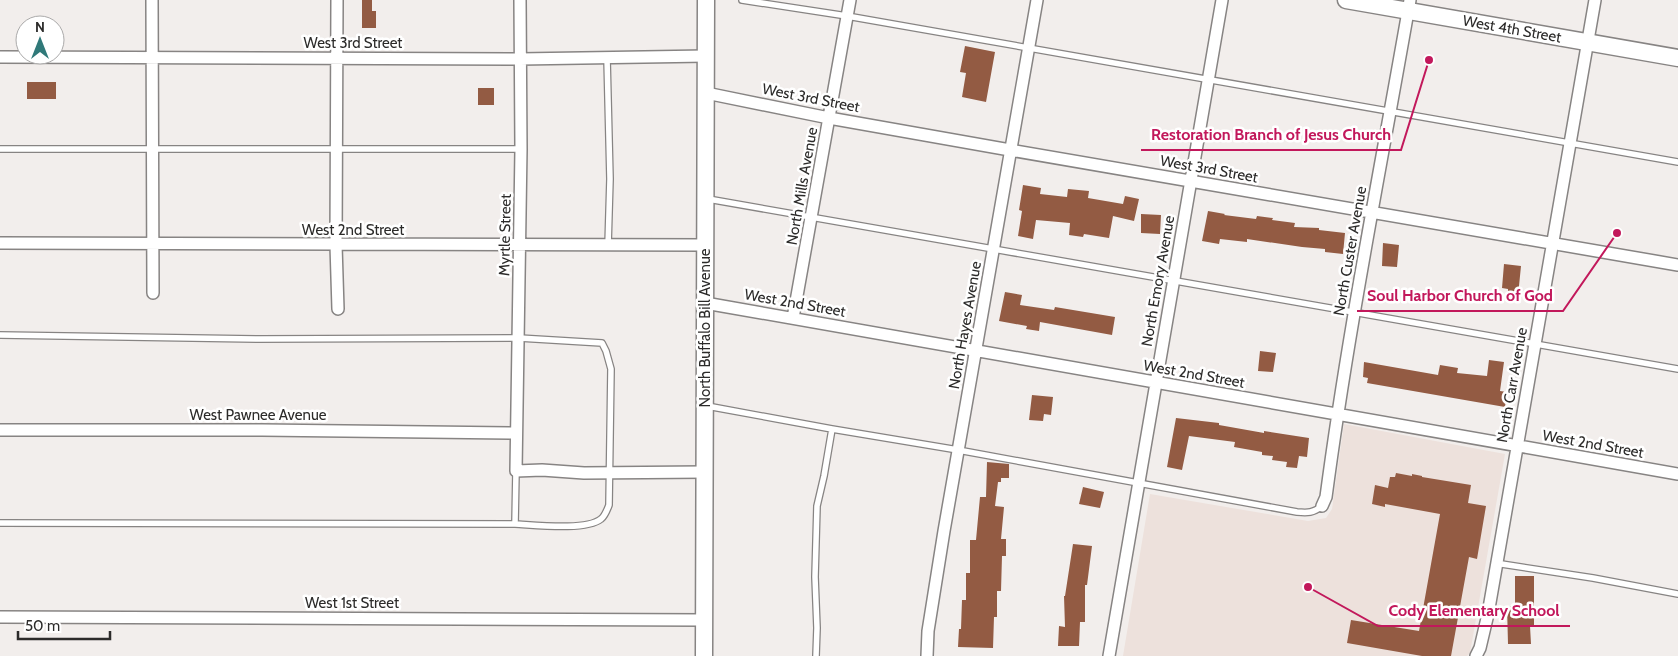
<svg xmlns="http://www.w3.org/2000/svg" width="1678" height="656" viewBox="0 0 1678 656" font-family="Cabin,sans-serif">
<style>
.built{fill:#ede1dc}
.building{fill:#935b43}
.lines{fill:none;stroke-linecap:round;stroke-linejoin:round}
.lane-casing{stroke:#878483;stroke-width:8}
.street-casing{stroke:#878483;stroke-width:14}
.secondary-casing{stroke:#878483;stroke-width:19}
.lane{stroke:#fff;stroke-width:5.5}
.street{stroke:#fff;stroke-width:11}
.secondary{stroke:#fff;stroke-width:16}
.labels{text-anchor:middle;stroke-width:5;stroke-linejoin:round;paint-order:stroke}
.street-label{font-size:15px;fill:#2c2b2a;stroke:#fff}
.leader{fill:none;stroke:#c2185b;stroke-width:2}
.callout-dot{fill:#c2185b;stroke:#fff;stroke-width:2}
.callout-label{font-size:16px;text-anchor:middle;font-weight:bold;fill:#c2185b;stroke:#fff;stroke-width:5;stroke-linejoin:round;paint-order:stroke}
</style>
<rect width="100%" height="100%" fill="#f2eeec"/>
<!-- built -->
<path class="built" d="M1344,424L1505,454L1470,653L1467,656H1123L1150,494L1308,521L1326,518L1332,509Z"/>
<!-- building -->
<path class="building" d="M362,0H372V11H376V28H362Z
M965,46L995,52L986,102L962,97L966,73L960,72Z
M27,82H56V99H27Z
M478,88H494V105H478Z
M1023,185L1041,188L1040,194L1067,197L1068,189L1089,191L1088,198L1123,204L1125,196L1139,199L1134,221L1113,216L1109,238L1084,234L1083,237L1069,235L1070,223L1036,220L1033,239L1018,236L1022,211L1019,210Z
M1208,211L1225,214L1224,215L1256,219L1257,216L1273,218L1272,220L1295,223L1294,227L1319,228V230L1345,233L1343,254L1325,252V249L1302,247L1247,239V242L1220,239L1219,244L1202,241Z
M1141,214L1161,215L1160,234L1141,233Z
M1383,243L1399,245L1397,267L1382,266Z
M1504,264L1521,266L1518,296L1508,295V289L1502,288Z
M1005,292L1022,295L1020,305L1054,310L1055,307L1115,317L1112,335L1040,322L1039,331L1026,329L1027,326L999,321Z
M1260,351L1276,353L1273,372L1258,371Z
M1489,360L1504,362L1500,391L1507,392L1505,407L1367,383L1368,378L1363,377L1364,362L1438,375L1440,365L1458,368L1457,373L1487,376Z
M1032,395L1053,397L1051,415L1044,414L1043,421L1029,420Z
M1176,418L1219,423V425L1264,433V431L1309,438L1307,457L1299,456L1297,468L1286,467L1287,462L1272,460L1273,456L1262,455V452L1234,447L1235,442L1189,436L1182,470L1167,467Z
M987,462L1009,464V478H1001V482H998L995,506L1004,507L1001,539H1006V556H1002L1001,591H997V617H994L993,648L958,647L959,629H961L962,600H966V573H970V540H976L980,497H986Z
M1396,473L1412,476V474L1422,476V477L1471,485L1468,503L1486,506L1477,559L1469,557L1451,656H1422L1347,643L1351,620L1419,631L1440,514L1385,504V507L1372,504L1375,485L1388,488L1390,477H1395Z
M1083,487L1104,492L1100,508L1079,504Z
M1073,544L1092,546L1087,585H1085V622H1080L1079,646H1058L1059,626L1065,627L1064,596H1065Z
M1515,576H1534V626H1530L1531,644H1508L1507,606H1515Z"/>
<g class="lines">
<defs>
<path id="lane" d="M742,0L847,16L1678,162
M607,58L610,179L608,246
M0,149H521
M708,199L1678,369
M0,335L260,339L519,338L602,343L606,351L611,369L609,505C607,510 605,516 601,519C586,531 535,525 515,524L0,523
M707,406L832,429L958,450L1297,512C1308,513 1313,513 1322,506
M515,524L516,471
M1495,563L1593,578L1678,594
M816,656L817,628L815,577L817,506L824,476L832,429"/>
<path id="street" d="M152,0L153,293
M337,0L336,245L338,309
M520,0L521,149L516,471L542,470L584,473L705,472
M0,57L520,59L706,56
M706,93L829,118L1010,150L1678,265
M0,243L706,245
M705,303L1678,474
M793,318L850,0
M0,430H262L516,433
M1322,506L1326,497C1348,331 1381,166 1410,0
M0,617L704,620
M927,656L928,631L944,531L1037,0
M1109,656L1222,0
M1476,656L1480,648L1488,614L1595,0"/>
<path id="secondary" d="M1346,0L1678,58
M704,656L706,0"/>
</defs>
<!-- lane casing -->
<use href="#lane" class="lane-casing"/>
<!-- street casing -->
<use href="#street" class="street-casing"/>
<!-- secondary casing -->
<use href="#secondary" class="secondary-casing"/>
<!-- lane -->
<use href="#lane" class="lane"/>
<!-- street -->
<use href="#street" class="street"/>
<!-- secondary -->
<use href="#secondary" class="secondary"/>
</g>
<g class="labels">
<!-- street labels -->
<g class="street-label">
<text transform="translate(1512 29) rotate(10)" y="5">West 4th Street</text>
<text x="353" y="48">West 3rd Street</text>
<text transform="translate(811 98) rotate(11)" y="5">West 3rd Street</text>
<text transform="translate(1209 169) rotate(10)" y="5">West 3rd Street</text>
<text transform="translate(802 186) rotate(-80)" y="5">North Mills Avenue</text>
<text x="353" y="235">West 2nd Street</text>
<text transform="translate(505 235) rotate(-89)" y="5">Myrtle Street</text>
<text transform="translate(1350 251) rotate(-80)" y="5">North Custer Avenue</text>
<text transform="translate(1158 281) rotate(-80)" y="5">North Emory Avenue</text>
<text transform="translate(795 303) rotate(10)" y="5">West 2nd Street</text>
<text transform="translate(965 325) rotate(-80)" y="5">North Hayes Avenue</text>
<text transform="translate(705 328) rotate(-90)" y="5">North Buffalo Bill Avenue</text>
<text transform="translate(1194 374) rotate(10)" y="5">West 2nd Street</text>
<text transform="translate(1512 385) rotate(-80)" y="5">North Carr Avenue</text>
<text x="258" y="420">West Pawnee Avenue</text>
<text transform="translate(1593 444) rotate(10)" y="5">West 2nd Street</text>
<text x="352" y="608">West 1st Street</text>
</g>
</g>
<!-- callouts -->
<path class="leader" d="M1429 60L1401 150H1141M1617 233L1563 311H1357M1308 587L1378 626H1570"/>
<g class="callout-dot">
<circle cx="1429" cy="60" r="5"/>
<circle cx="1617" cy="233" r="5"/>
<circle cx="1308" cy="587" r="5"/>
</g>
<g class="callout-label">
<text x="1271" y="140">Restoration Branch of Jesus Church</text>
<text x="1460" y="301">Soul Harbor Church of God</text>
<text x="1474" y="616">Cody Elementary School</text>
</g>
<!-- north arrow -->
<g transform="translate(40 40)"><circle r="24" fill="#ffffff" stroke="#abaaaa"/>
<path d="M0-4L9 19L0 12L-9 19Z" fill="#307979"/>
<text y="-8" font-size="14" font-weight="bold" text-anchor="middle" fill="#2c2b2a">N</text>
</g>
<!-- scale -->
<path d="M18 631v8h92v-8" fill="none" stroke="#2c2b2a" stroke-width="2.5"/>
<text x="25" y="631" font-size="15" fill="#2c2b2a" stroke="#ffffff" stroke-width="4" paint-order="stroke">50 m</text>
</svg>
